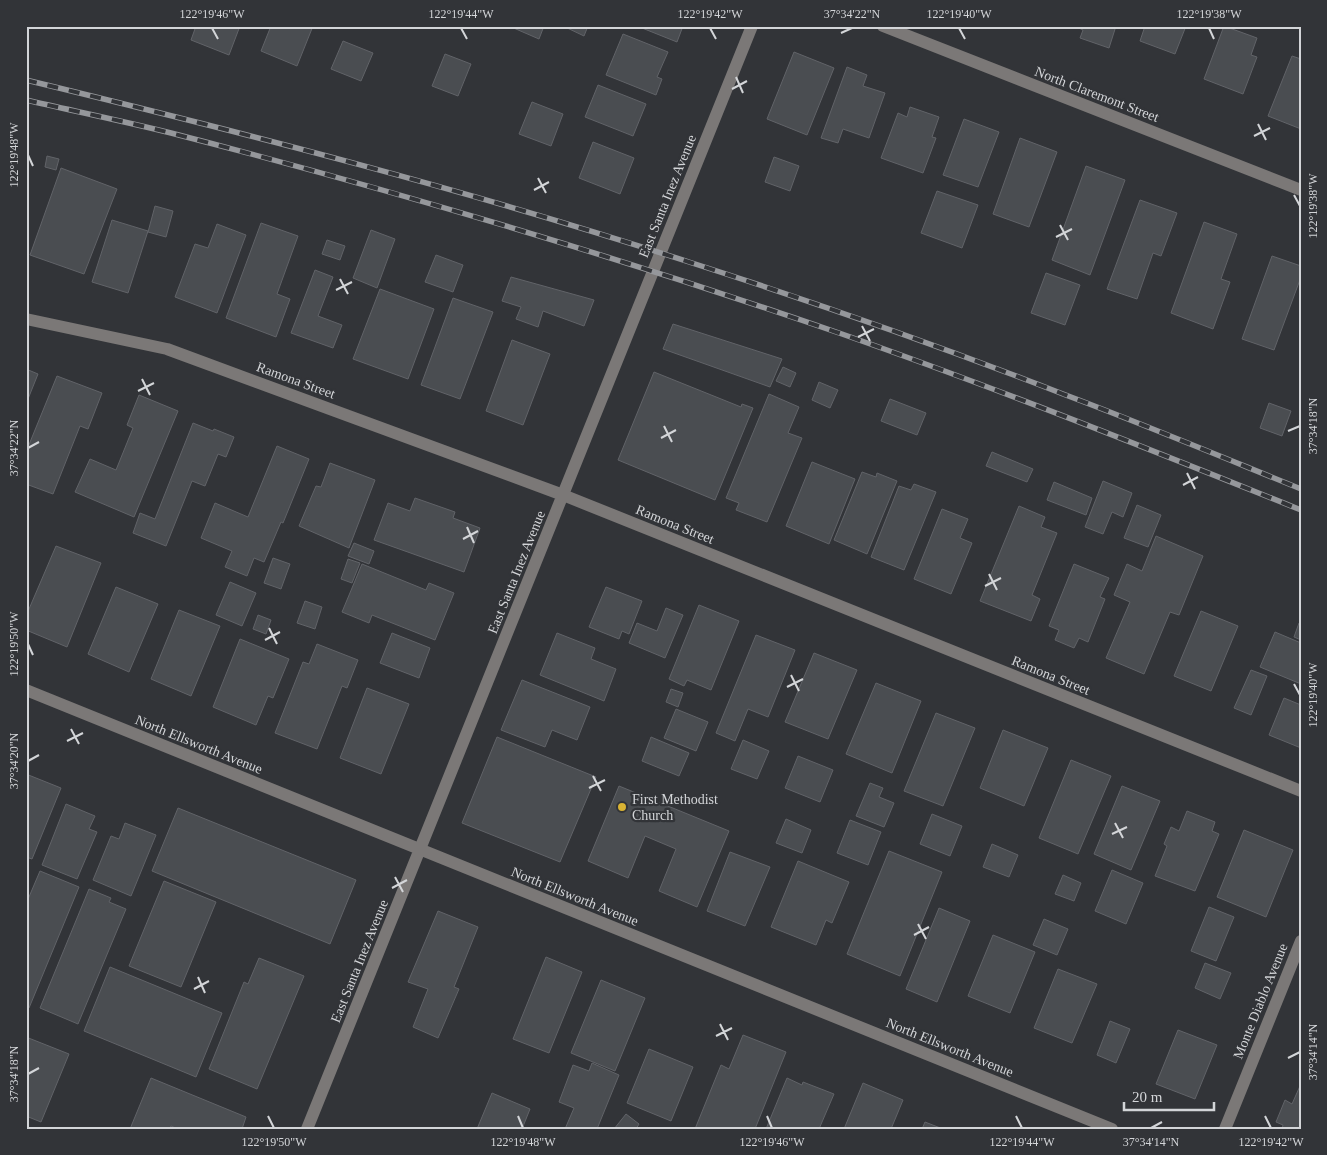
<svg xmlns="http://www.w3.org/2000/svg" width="1327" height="1155" viewBox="0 0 1327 1155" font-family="'Times New Roman',serif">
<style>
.building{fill:#4a4d51;stroke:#616368}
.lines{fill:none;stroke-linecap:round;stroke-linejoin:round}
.minor{stroke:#7b7877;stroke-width:12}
.rail-casing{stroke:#95979b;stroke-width:5.5}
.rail{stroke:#323438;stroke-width:4;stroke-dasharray:11;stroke-linecap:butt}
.ticks{fill:none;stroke:#d3d5d8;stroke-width:2}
.poi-dot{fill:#d9b334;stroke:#323438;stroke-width:2}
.labels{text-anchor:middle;stroke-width:4.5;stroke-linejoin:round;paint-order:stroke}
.street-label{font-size:14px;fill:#d3d5d8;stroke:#323438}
.poi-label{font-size:14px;fill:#d3d5d8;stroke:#323438;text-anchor:start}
.neatline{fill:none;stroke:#d3d5d8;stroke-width:2}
.ticks-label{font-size:12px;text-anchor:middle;fill:#d3d5d8}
</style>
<rect width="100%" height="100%" fill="#323438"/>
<!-- building -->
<path class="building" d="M196,26H240L229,55L191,40Z
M271,26H313L297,66L261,51Z
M509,26H544L539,39Z
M563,26H588L584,36Z
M637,26H683L677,42Z
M1080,26H1116L1109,48L1080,38L1083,30L1079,28Z
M1145,26H1186L1175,54L1140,41Z
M1224,26L1257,38L1251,55L1257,57L1243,94L1204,79Z
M623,34L668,52L657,77L662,79L656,95L606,75Z
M343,41L373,53L361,81L331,69Z
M794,52L834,68L807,135L767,119Z
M445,54L471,64L458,96L432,86Z
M1292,56L1301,59V129L1268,116Z
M847,67L867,75L863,86L885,93L869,138L843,129L838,143L821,138Z
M598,85L646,104L633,136L585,117Z
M532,102L563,114L551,146L519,134Z
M910,107L939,117L932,137L936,138L923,173L881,158L898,113L907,117Z
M964,119L999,132L978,187L943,175Z
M1020,138L1057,152L1029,227L993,214Z
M593,142L634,158L620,194L579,178Z
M47,156L59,159L56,170L45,167Z
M774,157L799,166L790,191L765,182Z
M1086,166L1125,180L1090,275L1052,260Z
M61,168L117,189L84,274L30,255Z
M937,191L978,205L962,248L921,233Z
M1140,200L1177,213L1161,256L1153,253L1137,299L1107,289Z
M155,206L173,211L166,237L148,232Z
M112,220L148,231L128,293L92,282Z
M1204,222L1237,234L1221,279L1230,282L1213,329L1171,313Z
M261,223L298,236L277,294L290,299L276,337L226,318Z
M217,224L246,235L217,313L175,297L195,244L208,248Z
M371,230L395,239L377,288L353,278Z
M327,240L345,246L340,260L322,254Z
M436,255L463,265L453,292L425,282Z
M1272,256L1301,266V277L1274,350L1242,339Z
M315,270L333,277L318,316L342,325L333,348L291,333Z
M1046,273L1080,285L1065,325L1031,313Z
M511,277L594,300L584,326L543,311L538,327L516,319L521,307L502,301Z
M380,289L434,309L408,379L353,359Z
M453,298L493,312L460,399L421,385Z
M673,324L782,359L770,387L663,349Z
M512,340L550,354L523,425L486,411Z
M783,367L796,373L790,387L776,381Z
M26,369L38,374L26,404Z
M654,372L741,407L742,404L753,408L715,500L618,460Z
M57,376L102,393L88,429L80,426L53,494L26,484V452Z
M819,382L838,390L830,408L812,400Z
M769,394L799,407L788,433L802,438L767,522L736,510L739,503L726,498Z
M139,395L178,411L134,517L75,492L90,459L116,470L133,428L127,425Z
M890,399L926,413L917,435L881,421Z
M1269,403L1291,411L1282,436L1260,428Z
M193,423L213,431L214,429L234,437L226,457L218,454L205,486L192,481L166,546L133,533L140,513L155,519Z
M277,446L309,459L283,523L281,522L264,562L254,558L247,576L225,567L232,551L201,538L215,503L248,517Z
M992,452L1033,469L1027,482L986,466Z
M812,462L855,479L829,544L786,526Z
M330,463L375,480L349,548L299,526L316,486L321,487Z
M862,472L876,477L877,473L897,481L867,554L834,540Z
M1103,481L1132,493L1123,517L1112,512L1103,534L1085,527Z
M1054,482L1092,498L1086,515L1047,500Z
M914,484L936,492L904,570L871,557L899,486L911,490Z
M415,498L455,512L453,518L480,528L464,572L374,540L388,503L410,511Z
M1137,505L1161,515L1148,547L1124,538Z
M1019,506L1045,517L1041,527L1057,533L1032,595L1040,599L1031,621L980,601Z
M942,509L968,519L960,538L972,543L951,594L914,579Z
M1156,536L1203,556L1179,615L1170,612L1144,674L1106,658L1130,602L1114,595L1127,564L1142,571Z
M354,543L374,551L369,564L348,556Z
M56,546L101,563L67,647L26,630V616Z
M273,558L290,564L281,589L264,583Z
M348,559L360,563L352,583L341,579Z
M362,564L426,590L429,583L454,593L435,640L372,615L369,623L342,612Z
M1074,564L1109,578L1100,597L1105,599L1088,642L1079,638L1074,648L1055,640L1059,630L1049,626Z
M230,582L256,593L242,626L216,615Z
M116,587L158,604L129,672L88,654Z
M606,587L642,601L629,634L622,631L619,639L589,627Z
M305,601L322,607L315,629L297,623Z
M699,605L739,621L711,690L687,680L684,686L669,679Z
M666,608L683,615L665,658L629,643L637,623L657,631Z
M179,610L220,626L191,696L151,679Z
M1201,611L1238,626L1211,691L1174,676Z
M258,615L271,620L266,634L253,629Z
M1299,623L1301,624V640L1294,637Z
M1275,632L1301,643V684L1260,667Z
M392,633L430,648L419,678L380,663Z
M557,633L595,648L591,659L616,669L604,701L540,675Z
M756,635L795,650L768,717L748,709L735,741L716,733Z
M240,639L289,659L273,698L268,696L256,725L213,707Z
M317,644L358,660L347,688L342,686L317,749L275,733L303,662L309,664Z
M814,653L857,670L828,739L785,722Z
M1251,670L1267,676L1251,715L1234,708Z
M522,680L590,707L577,740L552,730L545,747L501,730Z
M876,683L921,701L892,773L846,754Z
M367,688L409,704L381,774L340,758Z
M671,689L683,693L678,707L666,702Z
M1284,698L1301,705V748L1269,735Z
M676,709L708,722L696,751L664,738Z
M936,713L975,728L943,806L904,791Z
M1003,730L1048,748L1024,806L980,788Z
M497,737L596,777L560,862L462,823Z
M651,737L689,753L679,776L642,761Z
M743,740L769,751L757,779L731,769Z
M798,756L833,770L820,802L785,788Z
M1071,760L1111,776L1078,854L1039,838Z
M26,774L61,788L32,859L26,857Z
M870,783L883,788L879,797L894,803L884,827L856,816Z
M619,786L729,831L697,907L659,891L676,849L645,836L628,878L588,861Z
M1122,786L1160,801L1131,870L1094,854Z
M66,804L95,816L89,829L97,832L77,879L42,865Z
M178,808L356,880L330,944L152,871Z
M1187,811L1215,822L1212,831L1219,834L1195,891L1155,876L1167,846L1164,844L1171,827L1179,831Z
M932,814L962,826L950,856L920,844Z
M786,819L811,830L802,853L776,843Z
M850,820L881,832L868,865L837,853Z
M125,823L156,835L131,896L93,880L111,836L119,839Z
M1244,830L1293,850L1266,917L1217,897Z
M992,844L1018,855L1009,877L983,867Z
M889,851L942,872L900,976L847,954Z
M730,852L770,867L745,926L707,911Z
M798,861L849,882L832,923L826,920L816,945L771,927Z
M1112,870L1143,883L1126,924L1095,911Z
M40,871L79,887L29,1008L26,1007V904Z
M1063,875L1081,883L1074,901L1055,894Z
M164,881L216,902L181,987L129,966Z
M89,889L111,898L109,902L126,909L78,1024L40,1008Z
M1209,907L1234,917L1216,961L1191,951Z
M939,908L970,921L937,1002L906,989Z
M438,911L478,927L454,987L459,989L438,1038L413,1027L428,989L408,982Z
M1044,919L1068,929L1057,955L1033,945Z
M993,935L1035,952L1010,1013L968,996Z
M546,957L582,972L549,1053L513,1039Z
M259,958L304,976L257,1089L209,1069L244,982L248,984Z
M1205,963L1231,973L1220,999L1195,988Z
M110,967L222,1013L196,1077L84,1031Z
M1058,969L1097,984L1072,1043L1034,1028Z
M601,980L645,998L615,1071L571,1053Z
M1110,1021L1130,1029L1116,1063L1097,1055Z
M1178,1030L1217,1045L1195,1099L1156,1084Z
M743,1035L786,1052L755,1129H695L721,1065L729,1069Z
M26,1037L69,1054L41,1122L26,1116Z
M649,1049L693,1067L671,1121L627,1103Z
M592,1063L619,1075L597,1129H565L574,1108L559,1102L573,1065L589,1071Z
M151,1078L246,1117L242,1129H178L171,1126L169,1129H130Z
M787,1078L802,1085L803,1082L834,1094L819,1129H766Z
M863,1083L903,1100L891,1129H844Z
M1300,1086L1301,1129H1282L1283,1125L1276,1122L1285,1100L1292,1104Z
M492,1093L530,1109L522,1129H477Z
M626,1114L639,1124L636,1129H614Z
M925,1122L943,1129H922Z"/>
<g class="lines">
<!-- minor -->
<path class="minor" d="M883,26L1301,190
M26,319L167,349L563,495L1301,791
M26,690L1112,1129
M307,1129L752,26
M1225,1129L1301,941"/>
<defs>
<path id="rail" d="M26,80C249,134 471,191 689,262C814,302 940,346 1063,394C1143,424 1222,457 1301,489
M26,100C74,111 123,121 171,133C397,191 621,258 842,334C996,388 1149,449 1301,510"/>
</defs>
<!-- rail casing -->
<use href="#rail" class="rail-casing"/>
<!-- rail -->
<use href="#rail" class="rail"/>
</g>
<!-- ticks -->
<path class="ticks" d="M212,28L218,39M461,28L467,39M710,28L716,39M959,28L965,39M1209,28L1214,39M841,33L852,28M736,77L743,93M732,89L747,81M1258,124L1266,140M1254,136L1270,128M28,155L33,166M538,178L546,193M534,190L549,182M1294,195L1300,206M1060,225L1068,240M1056,237L1072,229M340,279L348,294M336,290L352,282M862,326L870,341M858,337L874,329M142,379L150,395M138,391L154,383M664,426L672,442M1288,431L1300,426M661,438L676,430M28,448L39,442M1187,473L1195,489M1183,485L1198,477M467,527L474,543M463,539L478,531M989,574L997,590M985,586L1001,578M269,628L277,644M265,640L280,632M28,644L33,655M791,675L799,691M1294,684L1300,695M787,687L803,679M71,729L79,744M67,741L83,733M28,761L39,755M593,776L601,791M589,788L605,780M1115,823L1123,838M1112,834L1127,827M395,877L403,892M392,888L407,880M918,924L926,939M914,935L929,927M198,977L205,993M194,989L209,981M720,1024L728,1040M716,1036L732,1028M1288,1058L1300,1052M28,1074L39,1068M268,1116L274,1128M518,1116L523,1128M767,1116L772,1128M1016,1116L1022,1128M1265,1116L1271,1128M1151,1128L1162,1122"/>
<!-- markers -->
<circle class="poi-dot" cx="622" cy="807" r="5"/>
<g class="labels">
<!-- street labels -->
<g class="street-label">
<text transform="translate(1097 94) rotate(21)" y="5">North Claremont Street</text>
<text transform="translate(667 196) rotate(-68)" y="5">East Santa Inez Avenue</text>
<text transform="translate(296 380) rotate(20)" y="5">Ramona Street</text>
<text transform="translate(675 524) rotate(22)" y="5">Ramona Street</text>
<text transform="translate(516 572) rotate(-68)" y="5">East Santa Inez Avenue</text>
<text transform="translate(1051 675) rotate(22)" y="5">Ramona Street</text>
<text transform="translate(199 744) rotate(22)" y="5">North Ellsworth Avenue</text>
<text transform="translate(575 896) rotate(22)" y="5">North Ellsworth Avenue</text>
<text transform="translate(359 961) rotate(-68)" y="5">East Santa Inez Avenue</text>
<text transform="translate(1260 1001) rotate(-68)" y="5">Monte Diablo Avenue</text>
<text transform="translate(950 1047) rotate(22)" y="5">North Ellsworth Avenue</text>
</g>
<!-- poi labels -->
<g class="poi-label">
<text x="632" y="804">First Methodist<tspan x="632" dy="16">Church</tspan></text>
</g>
</g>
<!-- border -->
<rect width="1327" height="1155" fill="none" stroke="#323438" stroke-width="55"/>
<!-- scale -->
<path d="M1124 1102v8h90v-8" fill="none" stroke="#d3d5d8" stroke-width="2.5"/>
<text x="1132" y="1102" font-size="15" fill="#d3d5d8" stroke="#323438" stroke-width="4" paint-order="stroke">20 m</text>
<rect x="28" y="28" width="1272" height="1100" class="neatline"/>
<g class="ticks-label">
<text x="212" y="18">122°19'46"W</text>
<text x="461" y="18">122°19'44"W</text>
<text x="710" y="18">122°19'42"W</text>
<text x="852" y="18">37°34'22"N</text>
<text x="959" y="18">122°19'40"W</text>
<text x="1209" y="18">122°19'38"W</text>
<text transform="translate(14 155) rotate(-90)" y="4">122°19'48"W</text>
<text transform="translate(1313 206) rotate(-90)" y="4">122°19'38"W</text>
<text transform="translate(1313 426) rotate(-90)" y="4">37°34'18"N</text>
<text transform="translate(14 448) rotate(-90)" y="4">37°34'22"N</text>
<text transform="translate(14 644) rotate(-90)" y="4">122°19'50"W</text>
<text transform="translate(1313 695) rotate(-90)" y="4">122°19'40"W</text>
<text transform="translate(14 761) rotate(-90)" y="4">37°34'20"N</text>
<text transform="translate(1313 1052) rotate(-90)" y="4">37°34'14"N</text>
<text transform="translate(14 1074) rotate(-90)" y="4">37°34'18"N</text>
<text x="274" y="1146">122°19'50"W</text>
<text x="523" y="1146">122°19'48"W</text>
<text x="772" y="1146">122°19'46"W</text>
<text x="1022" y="1146">122°19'44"W</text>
<text x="1151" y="1146">37°34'14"N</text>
<text x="1271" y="1146">122°19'42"W</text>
</g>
</svg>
